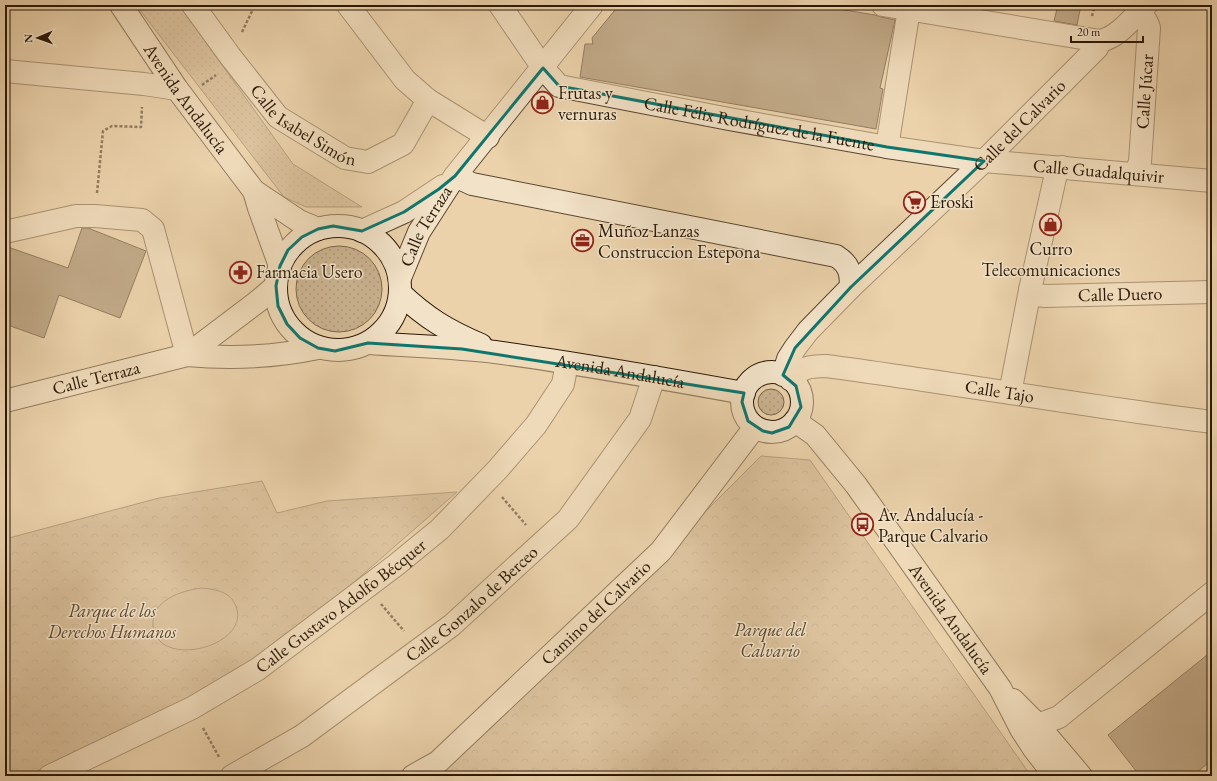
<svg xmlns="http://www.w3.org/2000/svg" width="1217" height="781" viewBox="0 0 1217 781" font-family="'EB Garamond',serif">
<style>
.grass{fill:url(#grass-dots);stroke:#7a654a}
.park{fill:url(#park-crowns);stroke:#7a654a}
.pitch{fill:#cab28f;stroke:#7a654a}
.building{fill:#8e795c;stroke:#2a1806}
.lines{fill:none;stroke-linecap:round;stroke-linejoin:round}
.street-casing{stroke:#5a462f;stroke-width:24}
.secondary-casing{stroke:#2a1806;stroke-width:24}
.path{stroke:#2a1806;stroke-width:2.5;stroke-dasharray:3 2;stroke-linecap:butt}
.street{stroke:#f2e2c8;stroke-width:22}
.secondary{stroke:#f2e2c8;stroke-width:22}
.marked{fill:none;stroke:#0f766e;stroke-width:3;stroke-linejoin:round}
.labels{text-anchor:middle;stroke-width:3;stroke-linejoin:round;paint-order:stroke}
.street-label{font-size:18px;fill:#2a1806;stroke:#f2e2c8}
.poi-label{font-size:18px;fill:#2a1806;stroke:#f2e2c8;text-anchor:start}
.park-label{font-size:18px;font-style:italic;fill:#5a462f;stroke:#f2e2c8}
</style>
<defs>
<pattern id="grass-dots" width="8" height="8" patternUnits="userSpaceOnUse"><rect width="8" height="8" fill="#cab28f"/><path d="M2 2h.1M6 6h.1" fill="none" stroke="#ae987a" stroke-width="1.8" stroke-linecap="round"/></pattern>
<pattern id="park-crowns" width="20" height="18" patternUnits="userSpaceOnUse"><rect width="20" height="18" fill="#cab28f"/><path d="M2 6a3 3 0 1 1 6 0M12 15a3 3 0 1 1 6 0" fill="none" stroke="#ae987a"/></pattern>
</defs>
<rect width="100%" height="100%" fill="#ebd2ab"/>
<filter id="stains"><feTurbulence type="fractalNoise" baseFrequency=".005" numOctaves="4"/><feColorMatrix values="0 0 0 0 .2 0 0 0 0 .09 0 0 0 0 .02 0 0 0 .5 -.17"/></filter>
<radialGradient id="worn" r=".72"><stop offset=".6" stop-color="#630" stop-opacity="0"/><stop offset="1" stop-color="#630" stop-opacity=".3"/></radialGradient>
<!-- grass -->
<path class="grass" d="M136,5H179L293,164L362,207H306L284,197Z
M296 289a43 43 0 1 1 86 0a43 43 0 1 1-86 0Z
M758 402a13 13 0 1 1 26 0a13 13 0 1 1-26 0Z"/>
<!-- park -->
<path class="park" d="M761,456L810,460L1031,776H433L454,763Z
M262,481L277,513L327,501L457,492L305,625L172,713L49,765L27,776H5V539L159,498Z"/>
<!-- pitch -->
<path class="pitch" d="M201,588C214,589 229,591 235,604C255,646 157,671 153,626C151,600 181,591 201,588Z"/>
<!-- building -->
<path class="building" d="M619,5H814L875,15L881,17L895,20L880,88L883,89L876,129L580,77L585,44H593L592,38Z
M1058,5H1081L1077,25L1054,21Z
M82,228H88L146,251L120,318L59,295L44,338L5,324V246L68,268Z
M1212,651V760L1192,776H1140L1108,735Z"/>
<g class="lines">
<defs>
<g id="street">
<path id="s1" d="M193,5L230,56L278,117L345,158L368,162L403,144L428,100"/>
<path d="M348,5L405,80L428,100L488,137"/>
<path id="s2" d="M500,5L543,68L559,86L729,119L887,147L984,161L1212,181"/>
<path d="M883,5L1100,41C1119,37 1132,18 1146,5"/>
<path d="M5,71L144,84L177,89"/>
<path d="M887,147L909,9"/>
<path id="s3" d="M1134,174L1137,169L1140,162L1149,28C1147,20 1144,17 1136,15"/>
<path d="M455,176L472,184L836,256C849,264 851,272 851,287"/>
<path d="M362,231L404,212L443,186"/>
<path d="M5,232L76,216H95L142,220L153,229L187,355"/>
<path id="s4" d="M400,278L419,232L455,176L592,5"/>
<path id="s5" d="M1030,290L1036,295L1045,296L1212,292"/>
<path id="s6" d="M783,375L788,359L795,348L808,331L851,287L984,161L1097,48L1100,41"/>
<path id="s7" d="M791,380C800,367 811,366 826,366C955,383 1083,406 1212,422"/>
<path d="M1008,392L1012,383L1030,290L1055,178L1056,172L1062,167"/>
<path d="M1037,724L1046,722L1059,717L1212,593"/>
<path id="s8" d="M50,776L192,708L258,669L396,565L440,529L498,469L536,425L563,384L567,363"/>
<path id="s9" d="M232,776L302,736L452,625L568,519L640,419L654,377"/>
</g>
<g id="secondary">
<path id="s10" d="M121,5L177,89L254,191L299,221L318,229"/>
<path d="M254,191L259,208L280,266"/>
<circle cx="338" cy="288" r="62"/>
<path d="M400,293C426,318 448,331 481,345"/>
<path id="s11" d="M368,343C411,346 453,347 495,352C578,363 661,378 744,393"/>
<path d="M187,355L257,302L276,286"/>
<circle cx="772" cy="402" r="30"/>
<path id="s12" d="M5,401L187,355C231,359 275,357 318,348"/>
<path id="s13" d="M795,421L815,435L856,485L1000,688L1021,729L1034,749L1055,776"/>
<path d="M1013,700L1037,724L1081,776"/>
<path id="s14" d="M413,776L438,762L661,551L755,427"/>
</g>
</defs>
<!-- street casing -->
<use href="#street" class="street-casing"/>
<!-- secondary casing -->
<use href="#secondary" class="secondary-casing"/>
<!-- path -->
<path class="path" d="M1092,16L1095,5
M242,32L255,5
M202,85L216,75
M97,193L103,131L112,126L141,127L142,107
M502,497L526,525
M381,604L404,631
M203,728L219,757"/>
<!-- street -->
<use href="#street" class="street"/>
<!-- secondary -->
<use href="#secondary" class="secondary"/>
</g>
<!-- marked area -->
<path d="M0 0H1217V781H0ZM543,68L559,86L887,147L984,161L851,287L795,348L783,375L796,386L801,407L789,427L772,433L763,431L748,421L742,402L744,393L462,349L368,343L335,351L318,348L300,338L287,324L278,306L276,286L280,266L288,250L302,237L318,229L333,226L362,231L404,212L439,189L455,176Z" fill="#ebd2ab" fill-opacity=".55" fill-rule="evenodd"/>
<path class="marked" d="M543,68L559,86L887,147L984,161L851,287L795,348L783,375L796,386L801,407L789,427L772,433L763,431L748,421L742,402L744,393L462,349L368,343L335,351L318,348L300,338L287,324L278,306L276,286L280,266L288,250L302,237L318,229L333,226L362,231L404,212L439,189L455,176Z"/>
<!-- icons -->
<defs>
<symbol id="shop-ring" viewBox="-11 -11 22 22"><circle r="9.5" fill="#f2e2c8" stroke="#8f2418" stroke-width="1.5"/><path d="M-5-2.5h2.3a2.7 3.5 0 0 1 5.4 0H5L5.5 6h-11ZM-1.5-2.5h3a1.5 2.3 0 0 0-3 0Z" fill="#8f2418"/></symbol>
<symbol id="supermarket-ring" viewBox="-11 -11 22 22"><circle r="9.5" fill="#f2e2c8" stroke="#8f2418" stroke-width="1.5"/><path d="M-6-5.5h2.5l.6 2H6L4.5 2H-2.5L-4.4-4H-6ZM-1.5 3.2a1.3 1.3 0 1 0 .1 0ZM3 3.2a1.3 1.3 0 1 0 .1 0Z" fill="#8f2418"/></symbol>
<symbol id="office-ring" viewBox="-11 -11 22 22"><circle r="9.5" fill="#f2e2c8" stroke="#8f2418" stroke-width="1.5"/><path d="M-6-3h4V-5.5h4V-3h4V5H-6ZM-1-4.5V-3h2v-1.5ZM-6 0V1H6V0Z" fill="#8f2418"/></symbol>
<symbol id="pharmacy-ring" viewBox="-11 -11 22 22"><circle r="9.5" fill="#f2e2c8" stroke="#8f2418" stroke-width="1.5"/><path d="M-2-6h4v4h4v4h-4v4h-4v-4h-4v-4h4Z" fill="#8f2418"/></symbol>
<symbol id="bus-ring" viewBox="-11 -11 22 22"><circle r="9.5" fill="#f2e2c8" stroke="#8f2418" stroke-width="1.5"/><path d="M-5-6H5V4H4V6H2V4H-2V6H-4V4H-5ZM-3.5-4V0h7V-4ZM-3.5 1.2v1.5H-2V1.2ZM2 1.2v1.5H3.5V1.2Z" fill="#8f2418"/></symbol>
</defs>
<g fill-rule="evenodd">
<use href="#shop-ring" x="530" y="90" width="25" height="25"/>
<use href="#supermarket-ring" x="902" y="190" width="25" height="25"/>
<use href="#shop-ring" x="1038" y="212" width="25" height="25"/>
<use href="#office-ring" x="570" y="228" width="25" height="25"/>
<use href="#pharmacy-ring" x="228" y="260" width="25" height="25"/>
<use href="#bus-ring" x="850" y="512" width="25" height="25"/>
</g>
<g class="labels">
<!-- street labels -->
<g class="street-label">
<text dy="6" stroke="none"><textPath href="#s3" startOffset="84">Calle Júcar</textPath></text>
<text dy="6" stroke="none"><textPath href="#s10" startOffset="114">Avenida Andalucía</textPath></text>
<text dy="6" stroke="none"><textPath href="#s1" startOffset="166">Calle Isabel Simón</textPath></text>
<text dy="6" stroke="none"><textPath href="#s2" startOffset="304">Calle Félix Rodríguez de la Fuente</textPath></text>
<text dy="6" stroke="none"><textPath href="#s6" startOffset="346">Calle del Calvario</textPath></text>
<text dy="6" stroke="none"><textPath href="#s2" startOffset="647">Calle Guadalquivir</textPath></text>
<text dy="6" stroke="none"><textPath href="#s4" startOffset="58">Calle Terraza</textPath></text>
<text dy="6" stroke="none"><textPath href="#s5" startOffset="92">Calle Duero</textPath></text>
<text dy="6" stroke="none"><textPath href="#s11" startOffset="254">Avenida Andalucía</textPath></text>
<text dy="6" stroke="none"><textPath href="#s12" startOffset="94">Calle Terraza</textPath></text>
<text dy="6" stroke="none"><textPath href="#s7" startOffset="215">Calle Tajo</textPath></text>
<text dy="6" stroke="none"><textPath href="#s9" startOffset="296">Calle Gonzalo de Berceo</textPath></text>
<text dy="6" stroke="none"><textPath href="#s8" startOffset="338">Calle Gustavo Adolfo Bécquer</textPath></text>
<text dy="6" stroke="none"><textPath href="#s14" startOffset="246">Camino del Calvario</textPath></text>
<text dy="6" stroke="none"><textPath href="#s13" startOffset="253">Avenida Andalucía</textPath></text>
</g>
<!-- poi labels -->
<g class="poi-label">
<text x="558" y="99">Frutas y<tspan x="558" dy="21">vernuras</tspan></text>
<text x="930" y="208">Eroski</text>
<text x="598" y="237">Muñoz Lanzas<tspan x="598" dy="21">Construccion Estepona</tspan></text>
<text x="1051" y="255" text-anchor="middle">Curro<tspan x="1051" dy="21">Telecomunicaciones</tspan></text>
<text x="256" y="278">Farmacia Usero</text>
<text x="878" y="521">Av. Andalucía -<tspan x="878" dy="21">Parque Calvario</tspan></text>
</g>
<!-- park labels -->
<g class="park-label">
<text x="112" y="617">Parque de los<tspan x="112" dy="21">Derechos Humanos</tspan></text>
<text x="770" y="636">Parque del<tspan x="770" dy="21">Calvario</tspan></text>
</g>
</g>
<!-- margin -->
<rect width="1217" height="781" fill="none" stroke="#ebd2ab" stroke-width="20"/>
<rect x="6" y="6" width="1205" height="769" fill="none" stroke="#2a1806" stroke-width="2"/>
<rect x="10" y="10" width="1197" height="761" fill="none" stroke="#2a1806"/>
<!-- north arrow -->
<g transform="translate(38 38) rotate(268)" stroke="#f2e2c8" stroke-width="3" paint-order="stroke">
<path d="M0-3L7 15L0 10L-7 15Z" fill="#2a1806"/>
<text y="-6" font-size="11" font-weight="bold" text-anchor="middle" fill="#2a1806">N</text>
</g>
<!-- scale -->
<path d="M1071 36v6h72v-6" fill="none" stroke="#2a1806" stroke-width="2"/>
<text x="1077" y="36" font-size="12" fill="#2a1806" stroke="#f2e2c8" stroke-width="3" paint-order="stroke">20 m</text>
<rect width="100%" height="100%" filter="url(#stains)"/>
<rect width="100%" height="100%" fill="url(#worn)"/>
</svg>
